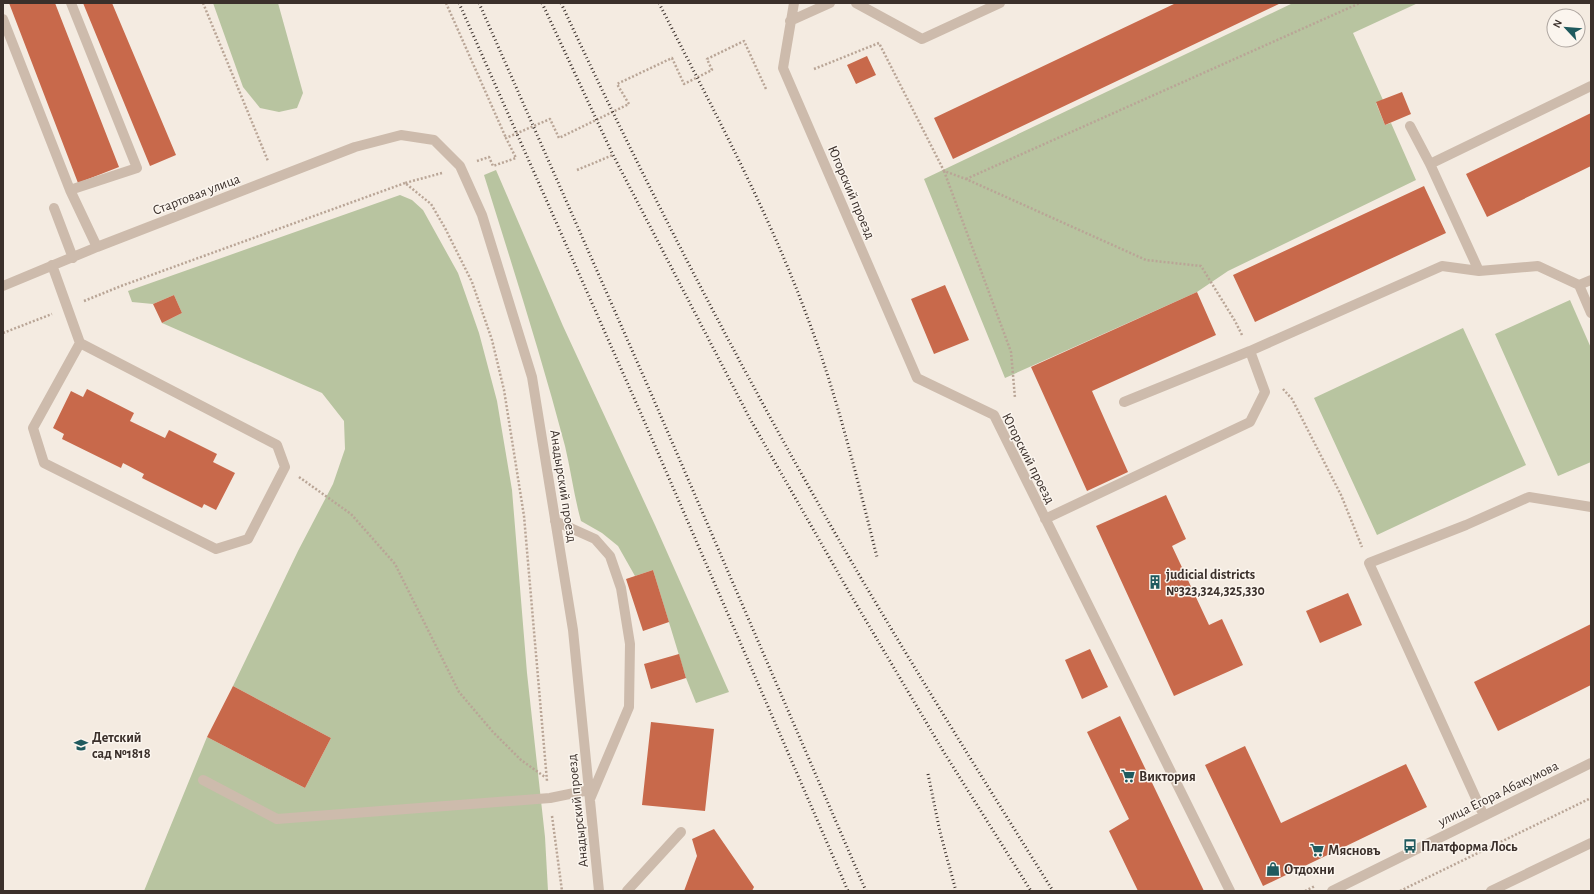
<svg xmlns="http://www.w3.org/2000/svg" width="1594" height="894" viewBox="0 0 1594 894" font-family="'Alegreya Sans',sans-serif">
<style>
.green{fill:#b8c4a0}
.building{fill:#c8694b}
.lines{fill:none;stroke-linecap:round;stroke-linejoin:round}
.path{stroke:#b9a596;stroke-width:2.5;stroke-dasharray:2 2;stroke-linecap:butt}
.minor{stroke:#cdbbac;stroke-width:10}
.rail{stroke:#3b302b;stroke-width:3;stroke-dasharray:1 3;stroke-linecap:butt}
.labels{text-anchor:middle;stroke-width:3;stroke-linejoin:round;paint-order:stroke}
.street-label{font-size:14px;fill:#3b302b;stroke:#fbf5ee}
.poi-label{font-size:14px;font-weight:bold;fill:#3b302b;stroke:#fbf5ee;text-anchor:start}
</style>
<rect width="100%" height="100%" fill="#f4ebe1"/>
<!-- green -->
<path class="green" d="M213,3H278L303,93L297,108L279,112L260,108L243,87Z
M1293,3H1418L1353,33L1383,100L1376,103L1385,125L1391,123L1416,180L1228,271L1197,292L1005,378L924,179Z
M496,170L563,326L655,525L729,692L696,703L686,678L653,570L635,576L618,546L602,533L581,521C574,496 571,471 565,446C541,355 512,265 484,175Z
M400,195L412,200L423,210L458,273L479,333L497,401L512,490L527,673L545,837L548,891H144L207,737L305,788L331,738L233,686L298,551L333,484L345,449L344,421L322,393L162,323L182,313L174,295L153,304L132,302L128,291Z
M1570,300L1591,348V462L1558,476L1495,334Z
M1463,328L1526,465L1377,535L1314,398Z"/>
<!-- building -->
<path class="building" d="M9,3H55L119,167L78,183Z
M83,3H112L176,155L150,166Z
M1176,3H1281L953,159L934,118Z
M867,56L876,75L856,84L847,65Z
M1402,92L1411,114L1385,125L1376,102Z
M1591,113V166L1487,217L1466,174Z
M1424,186L1446,233L1255,322L1233,275Z
M945,285L969,340L934,354L911,299Z
M1197,292L1216,335L1092,391L1128,472L1087,491L1031,367Z
M174,295L182,313L162,323L153,304Z
M87,389L134,413L130,421L165,438L169,430L217,454L213,462L235,473L216,510L204,504L202,508L142,478L144,474L123,463L121,468L62,439L64,434L53,428L71,391L83,397Z
M1166,495L1186,539L1172,546L1209,625L1222,619L1243,665L1174,696L1096,526Z
M653,570L669,622L643,631L626,579Z
M1348,593L1362,625L1320,643L1306,611Z
M1591,624V685L1498,731L1474,682Z
M1090,649L1108,687L1082,699L1065,660Z
M679,654L686,678L651,689L644,664Z
M233,686L331,738L305,788L207,737Z
M1120,716L1204,891H1138L1109,831L1129,819L1087,732Z
M651,722L714,729L705,811L642,805Z
M1245,746L1281,823L1406,764L1427,807L1263,886L1205,765Z
M714,829L754,887L752,891H684L697,856L692,839Z"/>
<g class="lines">
<!-- path -->
<path class="path" d="M203,3L268,161
M446,3L506,138
M814,69L879,43L944,171L966,179L1146,260L1201,266L1235,321L1242,335
M477,161L489,157L493,166L516,158L506,138L550,119L559,138L629,104L617,84L672,58L684,84L712,70L707,59L744,41L766,89
M577,170L613,155
M944,171L1011,352L1015,398
M442,173L405,183L431,204L445,228L472,282L492,340L504,390L524,516L547,781
M966,179L1360,3
M84,301L121,286L405,183
M3,333L52,314
M1283,389L1292,399L1341,495L1362,547
M299,477L351,514L395,564L459,692L493,732L521,760L545,777
M552,816L562,891
M1305,891L1315,886
M1400,891L1591,798"/>
<!-- minor -->
<path class="minor" d="M71,3L137,168L70,190L97,247
M794,3L783,68L917,378L994,415L1230,891
M856,3L922,39L1000,3
M3,19L70,190
M790,21L830,3
M1410,126L1430,164L1479,271
M1430,164L1591,86
M54,208L73,258
M52,265L80,343L277,445L285,467L248,539L216,549L44,463L33,428L80,343
M1591,280L1579,285L1591,313
M3,286L97,247L355,147L401,135L434,140L460,166L482,215L532,377L573,630L599,891
M1124,402L1250,351
M1045,519L1250,422L1265,392L1250,351L1442,266L1479,271L1538,266L1579,285
M555,521L595,539L610,556L621,588L630,644L629,707L590,799
M203,780L277,819L550,798L589,790
M1484,816L1369,563L1466,525L1529,497L1591,507
M627,891L681,832
M1332,891L1591,763
M1491,891L1591,843"/>
<!-- rail -->
<path class="rail" d="M459,3L642,416L848,891
M479,3L650,391L866,891
M542,3L613,155L749,417L849,592L945,754L1031,891
M561,3C652,199 752,391 861,578C923,683 988,787 1053,891
M659,3C710,104 765,204 805,311C836,391 856,474 877,557
M928,774L940,832L956,891"/>
</g>
<!-- icons -->
<defs>
<symbol id="building-bare" viewBox="-9 -9 18 18"><path d="M-4-6H4V6H1V3H-1V6H-4ZM-2.5-4.3h1.7v1.8h-1.7ZM.8-4.3h1.7v1.8H.8ZM-2.5-1h1.7V.8h-1.7ZM.8-1h1.7V.8H.8Z" fill="#1f5a5e" stroke="#fbf5ee" stroke-width="2.5" paint-order="stroke"/></symbol>
<symbol id="school-bare" viewBox="-9 -9 18 18"><path d="M0-5L7-2L0 1L-7-2ZM-4 1L0 2.5L4 1V4Q0 6-4 4Z" fill="#1f5a5e" stroke="#fbf5ee" stroke-width="2.5" paint-order="stroke"/></symbol>
<symbol id="supermarket-bare" viewBox="-9 -9 18 18"><path d="M-6-5.5h2.5l.6 2H6L4.5 2H-2.5L-4.4-4H-6ZM-1.5 3.2a1.3 1.3 0 1 0 .1 0ZM3 3.2a1.3 1.3 0 1 0 .1 0Z" fill="#1f5a5e" stroke="#fbf5ee" stroke-width="2.5" paint-order="stroke"/></symbol>
<symbol id="bus-bare" viewBox="-9 -9 18 18"><path d="M-5-6H5V4H4V6H2V4H-2V6H-4V4H-5ZM-3.5-4V0h7V-4ZM-3.5 1.2v1.5H-2V1.2ZM2 1.2v1.5H3.5V1.2Z" fill="#1f5a5e" stroke="#fbf5ee" stroke-width="2.5" paint-order="stroke"/></symbol>
<symbol id="shop-bare" viewBox="-9 -9 18 18"><path d="M-5-2.5h2.3a2.7 3.5 0 0 1 5.4 0H5L5.5 6h-11ZM-1.5-2.5h3a1.5 2.3 0 0 0-3 0Z" fill="#1f5a5e" stroke="#fbf5ee" stroke-width="2.5" paint-order="stroke"/></symbol>
</defs>
<g fill-rule="evenodd">
<use href="#building-bare" x="1145" y="572" width="20" height="20"/>
<use href="#school-bare" x="71" y="735" width="20" height="20"/>
<use href="#supermarket-bare" x="1118" y="766" width="20" height="20"/>
<use href="#bus-bare" x="1400" y="836" width="20" height="20"/>
<use href="#supermarket-bare" x="1307" y="840" width="20" height="20"/>
<use href="#shop-bare" x="1263" y="859" width="20" height="20"/>
</g>
<g class="labels">
<!-- street labels -->
<g class="street-label">
<text transform="translate(852 192) rotate(67)" y="5">Югорский проезд</text>
<text transform="translate(196 194) rotate(-21)" y="5">Стартовая улица</text>
<text transform="translate(1029 458) rotate(63)" y="5">Югорский проезд</text>
<text transform="translate(564 486) rotate(81)" y="5">Анадырский проезд</text>
<text transform="translate(1498 793) rotate(-26)" y="5">улица Егора Абакумова</text>
<text transform="translate(577 811) rotate(-96)" y="5">Анадырский проезд</text>
</g>
<!-- poi labels -->
<g class="poi-label">
<text x="1166" y="579">judicial districts<tspan x="1166" dy="16">№323,324,325,330</tspan></text>
<text x="92" y="742">Детский<tspan x="92" dy="16">сад №1818</tspan></text>
<text x="1139" y="781">Виктория</text>
<text x="1421" y="851">Платформа Лось</text>
<text x="1328" y="855">Мясновъ</text>
<text x="1284" y="874">Отдохни</text>
</g>
</g>
<!-- border -->
<rect width="1594" height="894" fill="none" stroke="#3b302b" stroke-width="8"/>
<!-- north arrow -->
<g transform="translate(1566 28) rotate(296)"><circle r="19" fill="#fbf5ee" stroke="#aea6a0"/>
<path d="M0-3L7 15L0 10L-7 15Z" fill="#1f5a5e"/>
<text y="-6" font-size="11" font-weight="bold" text-anchor="middle" fill="#3b302b">N</text>
</g>
</svg>
